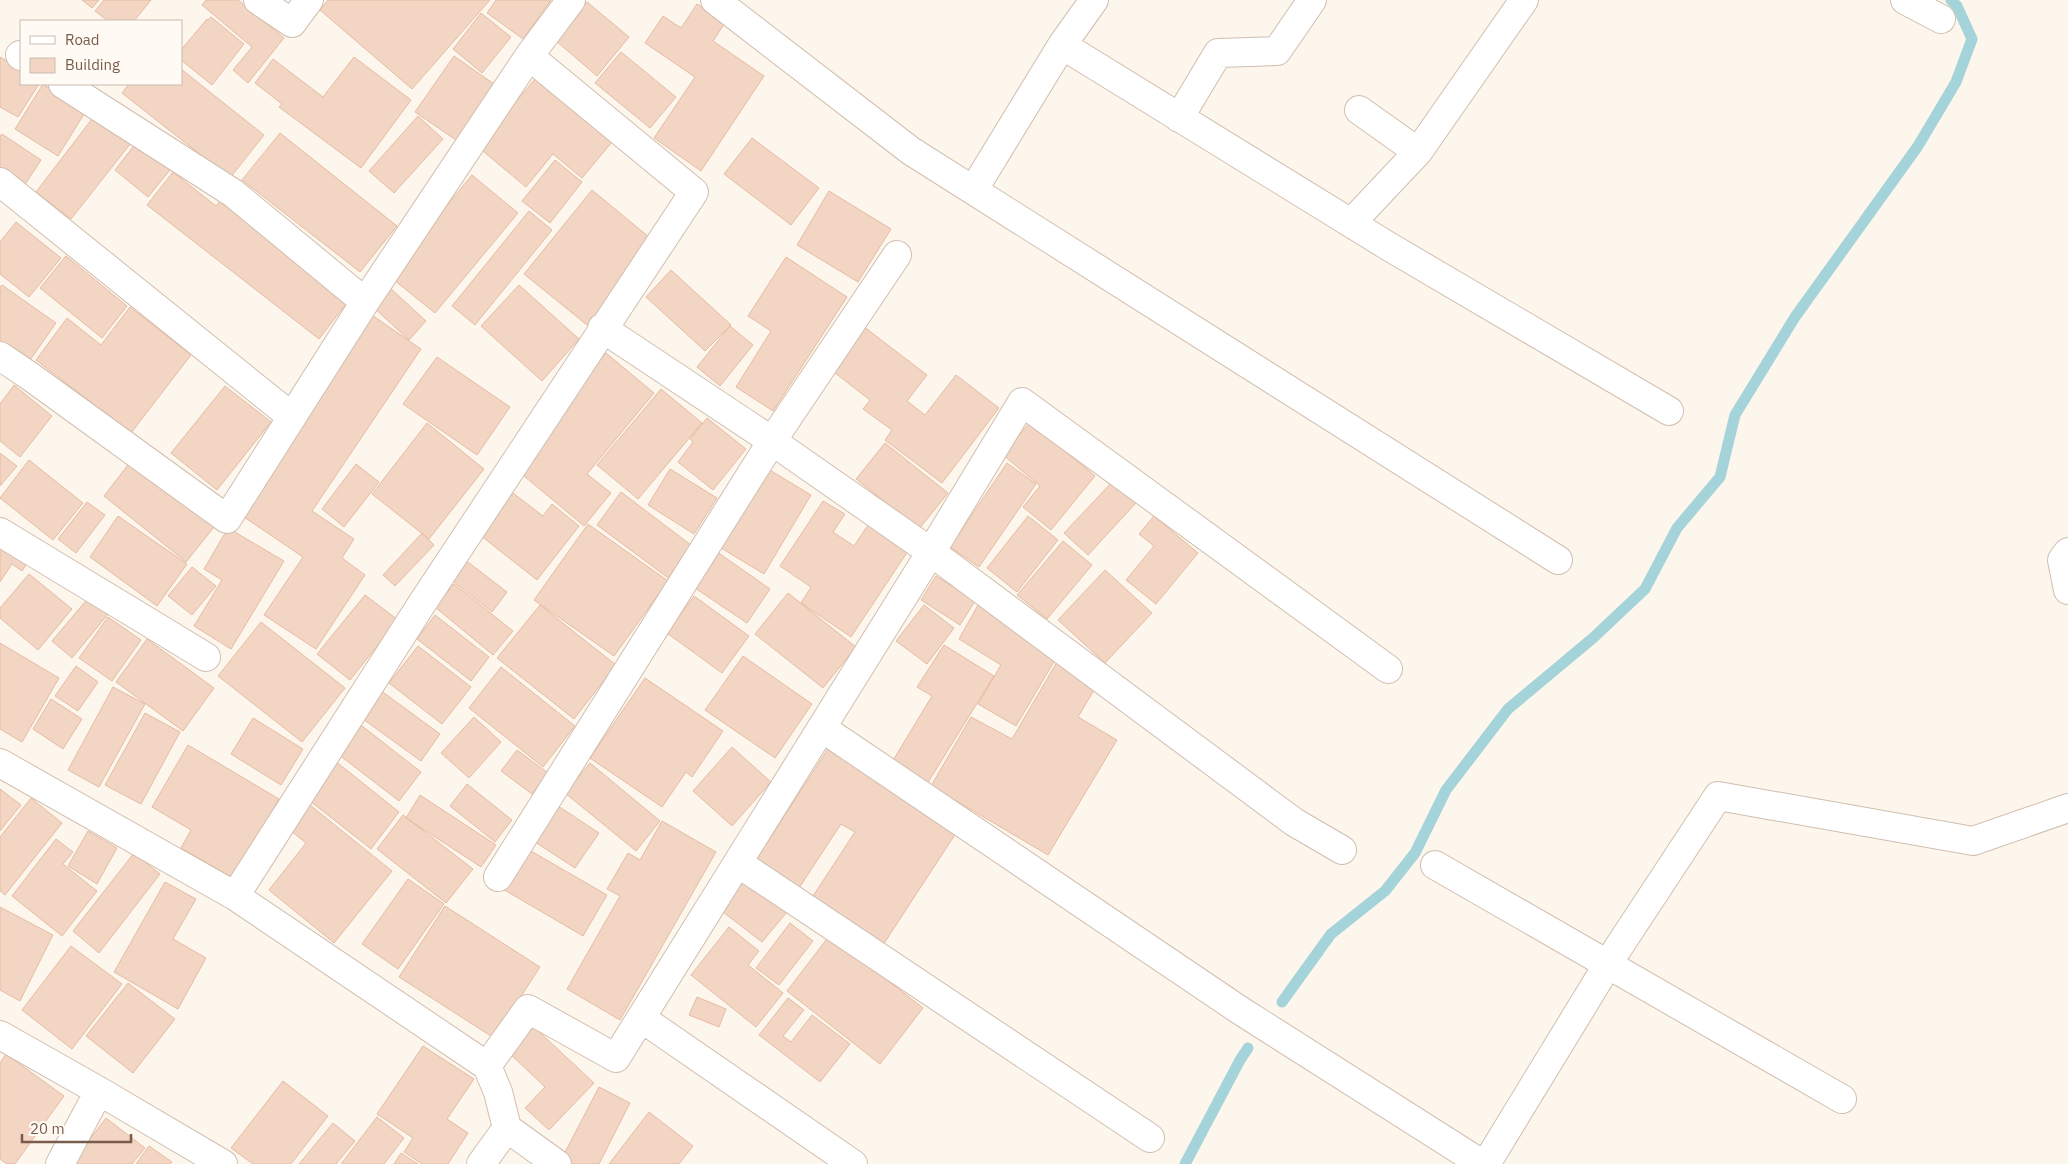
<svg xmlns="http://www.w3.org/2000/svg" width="2068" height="1164" viewBox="0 0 2068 1164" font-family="'IBM Plex Sans',sans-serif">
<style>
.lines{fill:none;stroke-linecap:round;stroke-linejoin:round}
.stream{stroke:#a5d3da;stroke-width:11}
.building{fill:#f3d5c3;stroke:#e6bba3}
.street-casing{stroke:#d1beb0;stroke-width:30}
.street{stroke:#fff;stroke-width:28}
</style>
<rect width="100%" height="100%" fill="#fdf6ec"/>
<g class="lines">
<!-- stream -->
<path class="stream" d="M1282,1002L1331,934L1385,891L1415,853L1446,790L1508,709L1593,638L1645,589L1677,528L1720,477L1735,415L1795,317L1918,146L1956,82L1972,39L1957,6L1951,0
M1185,1164L1240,1060L1248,1048"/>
</g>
<!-- building -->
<path class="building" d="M82,0H99L92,8Z
M104,0H151L134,21H108L95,11Z
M206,0H238L284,38L248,83L233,70L252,47L202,5Z
M328,0H490L412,89L320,10Z
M496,0H551L523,39L487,13Z
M587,2L629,37L597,76L555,40Z
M697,4L725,23L713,41L764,76L701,171L654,138L695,77L645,43L663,16L681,28Z
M481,13L511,37L482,73L453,49Z
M211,17L244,44L212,85L181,60V50L207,19L208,20Z
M621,52L676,97L650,128L595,83Z
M454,56L494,84L456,140L415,112Z
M0,57L21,69V84H39L18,117L0,107Z
M354,57L411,100L361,168L279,107L282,104L255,83L273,59L323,97Z
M181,69L264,135L230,178L122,93L129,84H181Z
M535,79L612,142L582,178L553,154L526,187L478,147Z
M43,84L86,111L58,156L15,129Z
M95,115L131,143L71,219L36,192Z
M418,116L443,139L394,193L369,171Z
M280,133L397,226L360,272L242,180Z
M2,134L41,160L24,186L0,169V136Z
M752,138L819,188L791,225L724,174Z
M136,143L170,170L148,197L115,170Z
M555,160L582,182L550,223L522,201Z
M173,172L216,206L221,200L349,300L319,339L147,205Z
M472,175L518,213L435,313L389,276Z
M592,190L655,242L587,325L524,274Z
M829,191L891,229L858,282L797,245Z
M529,211L552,230L475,325L452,306Z
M16,222L61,258L29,297L0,274V242Z
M66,256L127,306L102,338L40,288Z
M786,257L847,297L773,411L736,387L771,331L748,316Z
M671,270L731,325L705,351L646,297Z
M2,285L56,323L28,363L0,344V287Z
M519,285L579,339L542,381L481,326Z
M390,288L426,321L409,340L373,307Z
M130,307L191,355L131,433L36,360L67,318L101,345Z
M369,313L421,349L312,511L354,539L342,558L365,575L316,649L264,615L303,557L241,515Z
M730,326L753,345L720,386L697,367Z
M863,326L927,375L907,401L925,415L956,375L999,408L942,483L885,440L892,430L863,409L870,400L830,369Z
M606,353L654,393L587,474L611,493L584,526L512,466Z
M437,357L510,407L477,455L403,404Z
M14,385L52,416L20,457L0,441V404Z
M225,386L271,422L217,490L171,453Z
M661,389L702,423L638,499L597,465Z
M707,418L746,449L713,490L678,462L693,442L690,439Z
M1030,422L1095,476L1051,530L1023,507L1040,486L1003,455Z
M427,423L484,469L429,539L372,494Z
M885,443L948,493L919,529L856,479Z
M0,453L17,466L0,486Z
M29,460L83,503L53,540L0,498Z
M131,461L214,527L186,562L104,496Z
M1007,463L1036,484L979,567L950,547Z
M356,464L379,482L344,527L322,509Z
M670,469L717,498L694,534L648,505Z
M768,469L811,495L764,574L721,548Z
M1113,481L1136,503L1088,555L1064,533Z
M509,490L543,516L552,504L579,526L537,580L476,532Z
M621,492L695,548L671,580L597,525Z
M823,501L845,514L833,532L854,546L870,522L910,548L851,637L801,603L811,587L780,566Z
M87,502L105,515L76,553L58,539Z
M118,516L187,564L157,606L90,557Z
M1028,516L1058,540L1017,592L987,568Z
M1154,516L1198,553L1156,604L1126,580L1154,546L1139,534Z
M588,524L668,581L614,656L534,600Z
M228,528L284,561L231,649L194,626L222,580L204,569Z
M422,533L434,545L395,586L383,575Z
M0,538L31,557L22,571L12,564L0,582Z
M1063,541L1092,565L1047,619L1017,595Z
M713,549L770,589L747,623L689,584Z
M464,559L507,592L492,612L449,578Z
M192,567L216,586L192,615L168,596Z
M1105,570L1152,613L1105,663L1058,620Z
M29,574L72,609L38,650L0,618V608Z
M936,576L975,601L960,625L921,600Z
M454,584L513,631L493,655L435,607Z
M788,593L856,647L823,688L755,634Z
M365,595L398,620L350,680L317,654Z
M90,596L109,613L72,658L52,641Z
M694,596L749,636L722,673L667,633Z
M540,605L616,665L574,719L497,658Z
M924,605L954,628L927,664L896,641Z
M978,605L1059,653L1016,726L978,704L1001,665L959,639Z
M435,615L489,657L471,681L417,639Z
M108,617L141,640L112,681L79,658Z
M261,622L345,688L302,742L218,676Z
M147,639L214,688L183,731L116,682Z
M0,643L59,678L22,742L0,729Z
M944,645L994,676L927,784L892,762L932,696L917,687Z
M418,646L471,687L442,724L389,683Z
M743,656L812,704L775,758L705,710Z
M1057,662L1097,685L1078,717L1117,740L1048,855L931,786L971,717L1012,739Z
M76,666L98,682L78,711L55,696Z
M501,667L575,726L543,767L469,708Z
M645,678L723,731L692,777L686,772L662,807L590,758Z
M113,687L145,704L99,787L68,770Z
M380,690L440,734L421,761L360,717Z
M51,699L82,719L63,749L33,729Z
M145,713L180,732L141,804L105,785Z
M474,717L501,742L469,778L441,753Z
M253,718L303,749L281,785L231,754Z
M357,722L421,772L399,801L334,751Z
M188,745L279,799L233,878L181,848L191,830L152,807Z
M732,747L771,782L732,826L693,791Z
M829,747L958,830L883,945L811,899L855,832L841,824L799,888L756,860Z
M517,750L548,773L532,794L501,771Z
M334,760L399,812L371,849L305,797Z
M590,763L660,821L636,851L565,793Z
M467,784L512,820L495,842L450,806Z
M0,789L21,805L0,831Z
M420,795L496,845L481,867L406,818Z
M31,798L62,823L5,895L0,891V837Z
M552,802L599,833L575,868L529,838Z
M310,805L392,871L334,943L269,890L306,843L290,830Z
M403,815L473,869L446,903L377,849Z
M662,821L716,852L620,1020L567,989L620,896L607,889L628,853L640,860Z
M88,831L117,848L97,884L68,866Z
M56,839L73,852L63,864L97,891L62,936L12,896Z
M524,847L607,895L583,936L501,888Z
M134,853L160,874L99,953L73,931Z
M745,878L787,912L762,942L719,909Z
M408,879L444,904L398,969L362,944Z
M165,882L196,899L173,939L206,958L178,1009L114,972Z
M445,906L540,967L494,1038L399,977Z
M0,907L53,935L20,1001L0,990Z
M790,923L813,941L779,985L756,968Z
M729,927L759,951L748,965L783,993L756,1027L691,975Z
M830,935L923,1008L880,1064L787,991Z
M71,946L122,984L72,1049L22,1010Z
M128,983L175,1019L133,1073L86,1036Z
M697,997L726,1009L719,1027L689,1015Z
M788,998L804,1010L783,1036L791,1042L812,1015L850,1044L820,1082L759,1035Z
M534,1027L594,1083L549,1130L525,1108L545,1087L509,1053Z
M423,1046L474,1079L447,1119L468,1133L448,1164H422L404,1152L413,1138L377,1114Z
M6,1054L64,1096L15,1164H7L0,1159V1063Z
M283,1081L328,1116L291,1164H253L231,1148Z
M599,1087L630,1103L599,1164H569L561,1160Z
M649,1112L693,1146L679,1164H609Z
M377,1117L404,1138L384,1164H341Z
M106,1118L145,1148L132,1164H71Z
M333,1123L355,1141L336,1164H299Z
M149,1146L172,1162L170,1164H136Z
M401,1153L418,1164H394Z"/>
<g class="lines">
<defs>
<path id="street" d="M258,0L292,23L309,0
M715,0L911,151L1558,560
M1094,0L1062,45L1388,246L1669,411
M1905,0L1941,19
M20,55L21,56
M63,84L233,193L365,302
M1359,110L1418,152L1524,0
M1179,118L1218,53L1277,51L1312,0
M0,182L292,417
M974,189L1062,45
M1351,223L1418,152
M602,328L772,441L931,552L1294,822L1342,850
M0,356L31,377L227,519L365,302L529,56L571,0
M0,532L206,657
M2068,552L2062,560L2068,590
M822,728L1241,1011L1482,1164
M0,763L235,896L487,1066L498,1092L507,1128L557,1164
M738,863L1150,1138
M1435,865L1842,1099
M498,877L772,441L897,255
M235,896L421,605L694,192L529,56
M641,1018L853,1164
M0,1035L99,1091L223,1164
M487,1066L528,1009L616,1058L931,552L1022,402L1388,669
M60,1164L99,1091
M481,1164L507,1128
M1486,1164L1616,951L1718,796L1973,841L2068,808"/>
</defs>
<!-- street casing -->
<use href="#street" class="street-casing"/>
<!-- street -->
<use href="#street" class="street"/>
</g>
<!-- legend -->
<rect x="20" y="20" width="162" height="65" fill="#fffaf3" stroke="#cabbb1"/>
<rect x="30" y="36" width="25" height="8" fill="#ffffff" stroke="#cabbb1"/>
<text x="65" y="45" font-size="15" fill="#7a5c4d">Road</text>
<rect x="30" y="58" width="25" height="15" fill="#f3d5c3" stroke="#cabbb1"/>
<text x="65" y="70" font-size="15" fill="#7a5c4d">Building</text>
<!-- scale -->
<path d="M22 1134v8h109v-8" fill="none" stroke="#7a5c4d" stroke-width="2.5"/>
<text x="30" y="1134" font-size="15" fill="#7a5c4d" stroke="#fffaf3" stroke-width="4" paint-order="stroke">20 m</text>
</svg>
